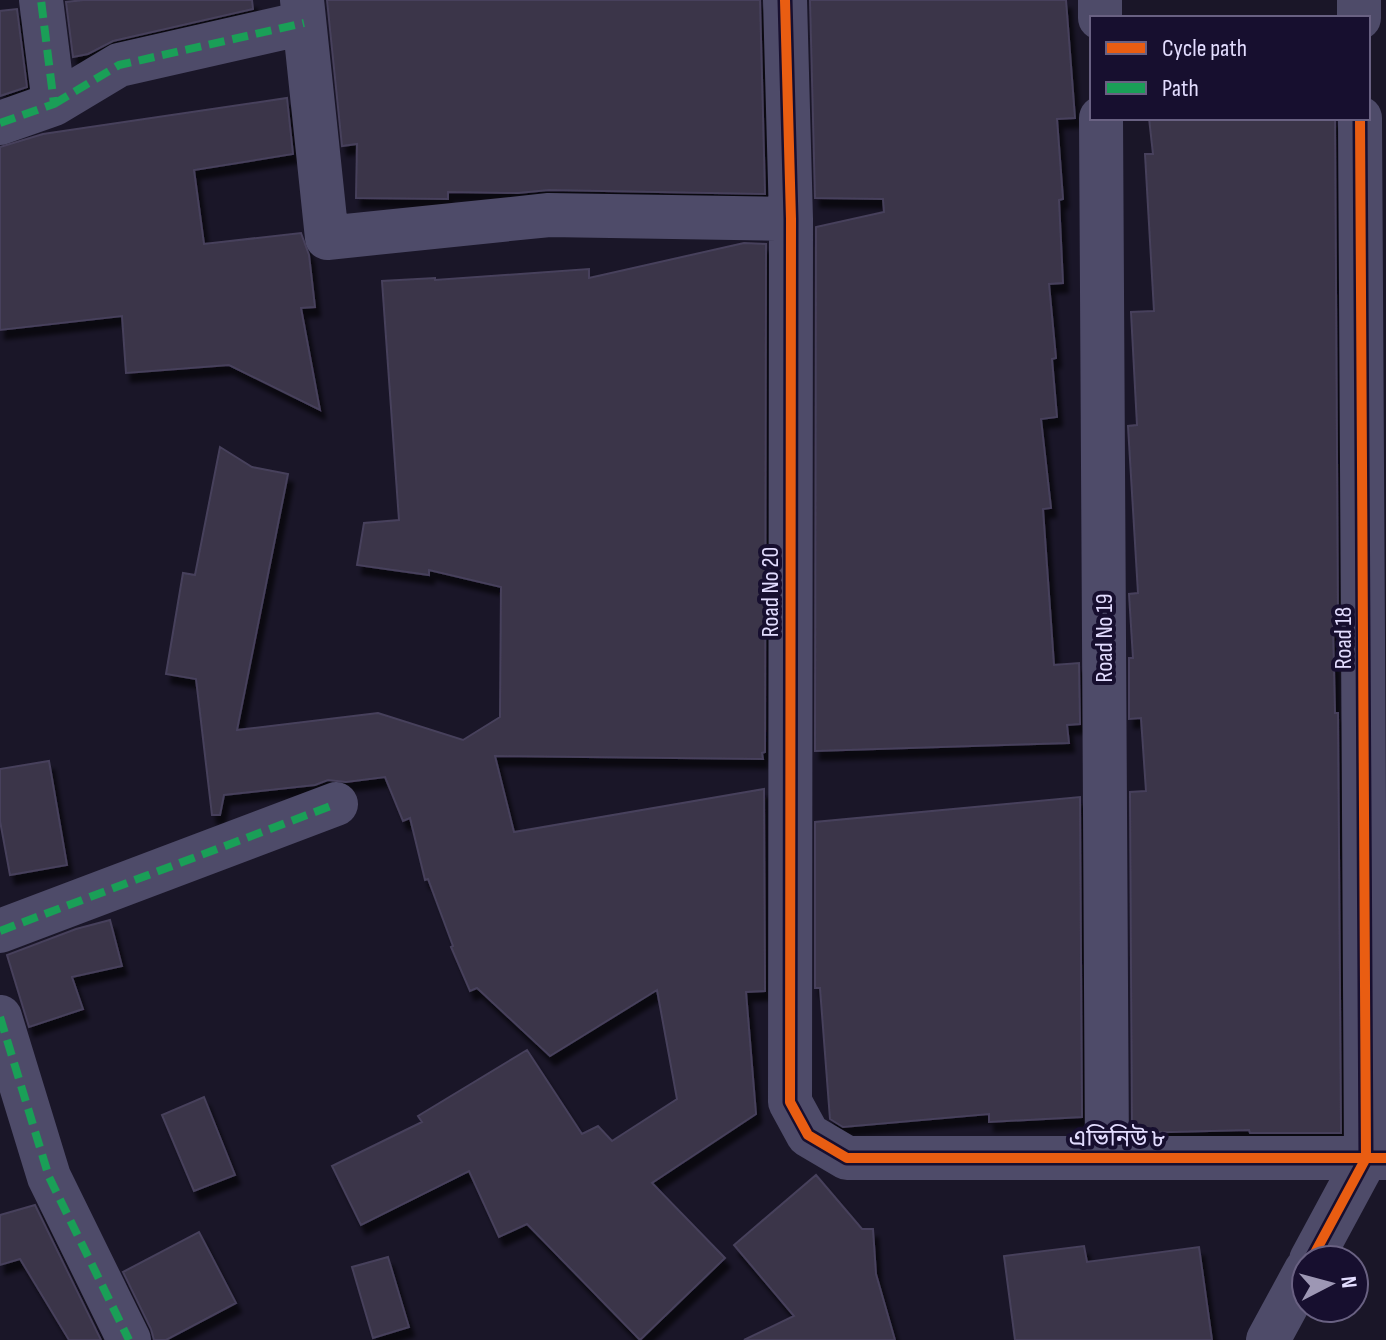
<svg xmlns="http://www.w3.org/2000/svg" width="1386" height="1340" viewBox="0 0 1386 1340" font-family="'Sofia Sans Condensed','Noto Sans Bengali',sans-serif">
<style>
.building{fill:#3a3549;stroke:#47415b;stroke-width:2;filter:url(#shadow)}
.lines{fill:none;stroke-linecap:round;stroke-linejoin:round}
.minor{stroke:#4e4b69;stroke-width:44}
.quiet{stroke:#1a9f57;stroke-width:8;stroke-dasharray:16 8;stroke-linecap:butt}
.cycleway-casing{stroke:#170f2f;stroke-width:15}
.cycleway{stroke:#e95d12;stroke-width:10}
.labels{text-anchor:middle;stroke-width:8;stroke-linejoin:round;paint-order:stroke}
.street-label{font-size:24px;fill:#e3ddff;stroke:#170f2f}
</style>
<defs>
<filter id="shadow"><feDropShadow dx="5" dy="9" stdDeviation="2" flood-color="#0009"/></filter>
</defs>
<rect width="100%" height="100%" fill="#1a1628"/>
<!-- building -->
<path class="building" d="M84,0H252L253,9L113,41L88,54L73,57L66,2Z
M327,0H760L765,194L549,190L518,193L448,192V199L356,198L357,144L342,146Z
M810,0H1066L1075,118L1057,119L1063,199L1059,200L1063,283L1049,284L1056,358L1052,359L1057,417L1041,419L1051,508L1043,509L1054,665L1079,663L1080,724L1067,725L1069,743L815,751L816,227L884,212L883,199L815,198Z
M17,9L27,87L0,96V11Z
M287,98L293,154L194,170L204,244L301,233L309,255L315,307L301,308L320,410L229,365L126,373L122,316L0,330V147L43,134Z
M1149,118H1335L1338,625H1333L1335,713H1338L1341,1133H1250L1249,1130L1132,1133L1130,792L1146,791L1141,718L1129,719V658H1133L1129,594L1138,593L1128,426L1137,425L1131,312L1154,311L1145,154H1153Z
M744,243L766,244L765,752L762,753L763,759L495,756L514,832L764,789L765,991L746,992L756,1114L652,1183L725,1258L640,1340L527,1224L499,1237L469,1171L361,1225L332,1166L422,1122L418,1116L527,1050L582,1134L598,1126L612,1141L677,1099L657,990L550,1056L477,988L470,991L451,947L453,946L428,879L425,880L410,818L403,821L385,777L346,782L328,780L315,785L224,795L220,815H212L196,679L166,674L183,573L195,575L220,447L252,467L288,474L237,730L378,713L463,740L500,717L501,587L429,570V575L357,565L364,523L399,520L382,281L435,278V280L589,269V278Z
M49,761L67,865L10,875L0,821V769Z
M1080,797L1082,1117L989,1122V1114L843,1127L830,1119L820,988H815V822Z
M110,920L122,966L72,977L83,1009L29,1027L7,955L76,929Z
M204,1097L235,1175L194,1191L162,1115Z
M816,1175L862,1229H873L876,1274L895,1340H744L794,1316L734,1245Z
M35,1205L101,1340H69L20,1259L0,1265V1215Z
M199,1232L236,1303L166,1340H154L151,1329L123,1272Z
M1084,1246L1087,1262L1199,1247L1212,1340H1015L1004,1256Z
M388,1257L409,1327L373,1338L352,1267Z"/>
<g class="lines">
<!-- minor -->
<path class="minor" d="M302,0L327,238L549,215L791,219
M785,0L791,219L790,1102L808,1135L847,1158H1386
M1100,0V18
M1359,0V18
M54,104L119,65L304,23
M1101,118L1107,1158
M0,123L54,104L41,0
M0,931L336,804
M0,1017L49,1177L129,1340
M1311,1260L1366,1158L1360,118
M1268,1340L1306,1270"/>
<!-- quiet -->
<path class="quiet" d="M54,104L119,65L304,23
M0,123L54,104L41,0
M0,931L336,804
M0,1017L49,1177L129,1340"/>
<defs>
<path id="cycleway" d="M785,0L791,219L790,1102L808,1135L847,1158H1386
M1311,1260L1366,1158L1360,118"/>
</defs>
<!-- cycleway casing -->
<use href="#cycleway" class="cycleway-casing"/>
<!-- cycleway -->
<use href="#cycleway" class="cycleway"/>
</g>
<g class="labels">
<!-- street labels -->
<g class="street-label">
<text transform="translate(770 592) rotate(-90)" y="8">Road No 20</text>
<text transform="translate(1104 638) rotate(-90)" y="8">Road No 19</text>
<text transform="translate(1343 638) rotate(-90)" y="8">Road 18</text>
<text x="1117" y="1146">এভিনিউ ৮</text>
</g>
</g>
<!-- legend -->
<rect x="1090" y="16" width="280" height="104" fill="#170f2f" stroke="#696182" stroke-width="2"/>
<rect x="1106" y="42" width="40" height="12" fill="#e95d12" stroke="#696182" stroke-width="2"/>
<text x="1162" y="56" font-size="24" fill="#e3ddff">Cycle path</text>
<rect x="1106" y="82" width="40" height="12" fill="#1a9f57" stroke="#696182" stroke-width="2"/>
<text x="1162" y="96" font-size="24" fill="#e3ddff">Path</text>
<!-- north arrow -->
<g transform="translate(1330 1284) rotate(84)"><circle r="38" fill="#170f2f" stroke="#696182" stroke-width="2"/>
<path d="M0-6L14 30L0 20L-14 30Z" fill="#9d97b4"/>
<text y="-12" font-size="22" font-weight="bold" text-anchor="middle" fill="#e3ddff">N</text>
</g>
</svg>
